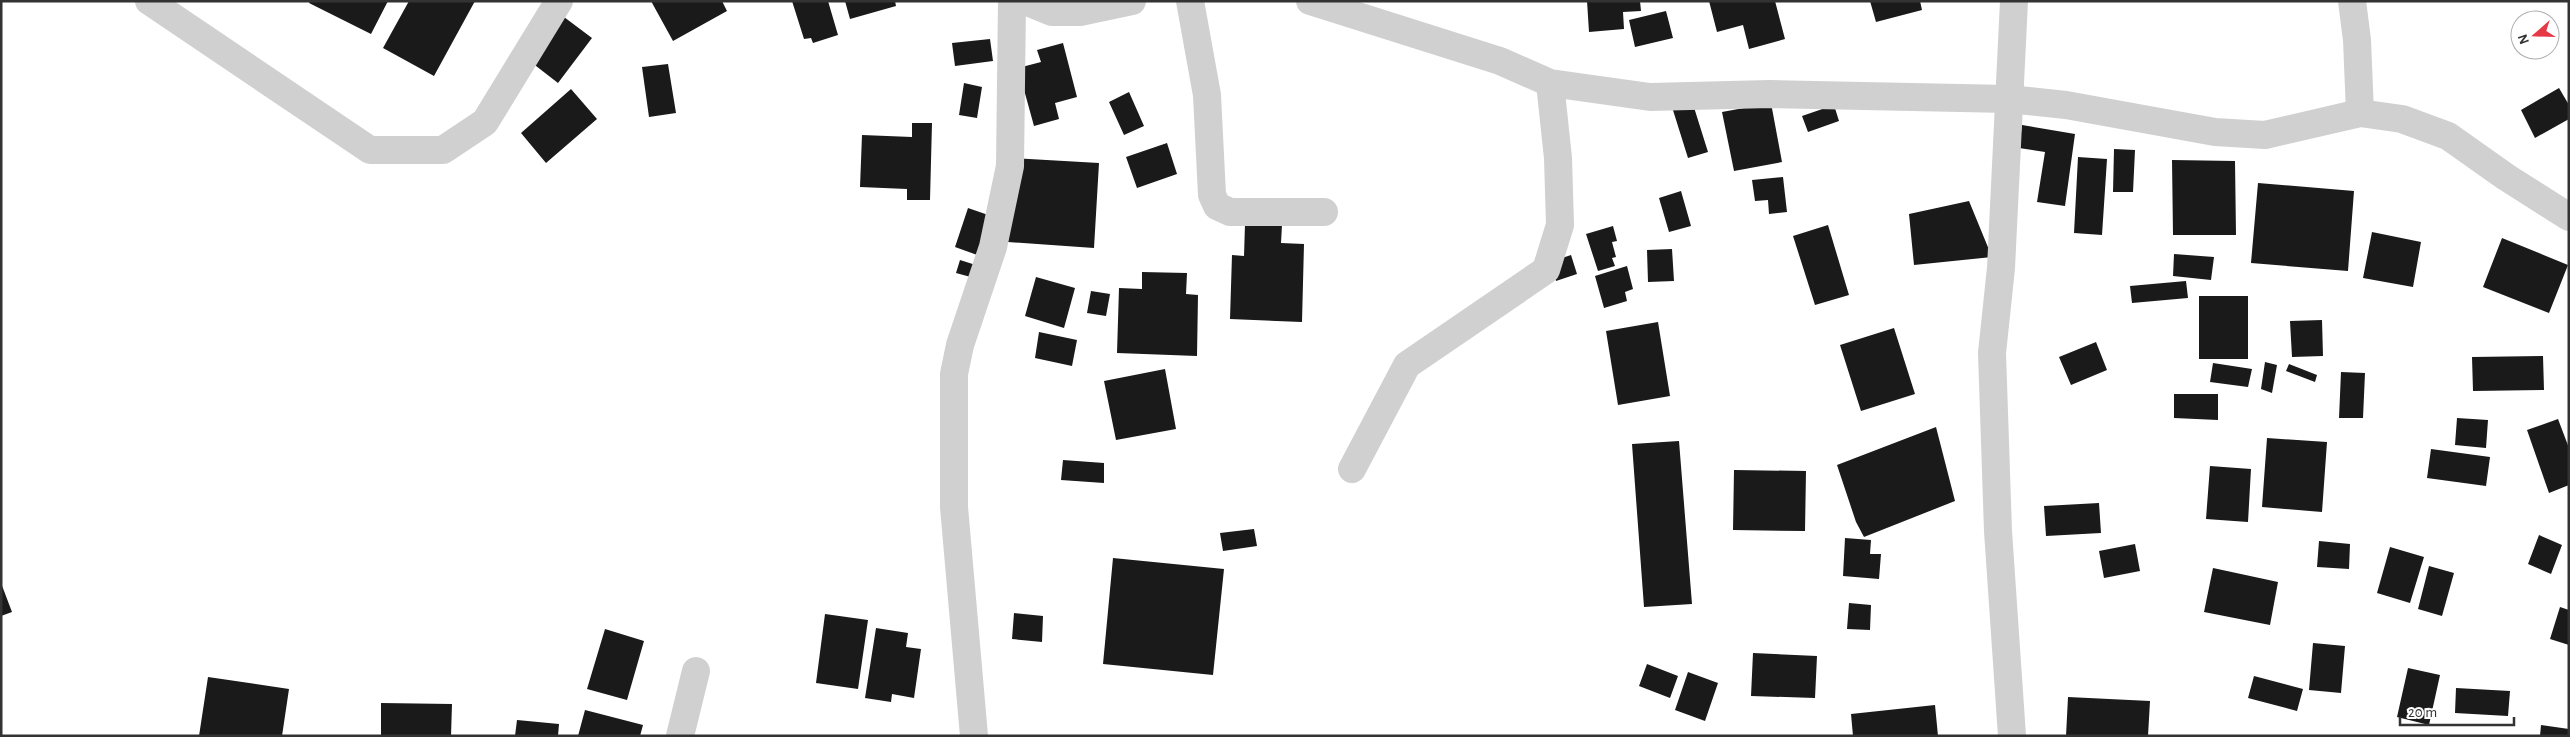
<svg xmlns="http://www.w3.org/2000/svg" width="2570" height="737" viewBox="0 0 2570 737" font-family="'Alegreya Sans',sans-serif">
<style>
.building{fill:#1a1a1a}
.lines{fill:none;stroke-linecap:round;stroke-linejoin:round}
.minor{stroke:#d0d0d0;stroke-width:28}
</style>
<rect width="100%" height="100%" fill="#fff"/>
<!-- building -->
<path class="building" d="M310,1H388L371,34L309,3Z
M409,1H475L434,76L383,48Z
M651,1H722L727,11L673,41Z
M792,1H828L838,35L813,43L811,38L804,39Z
M845,1H895L896,6L850,19Z
M1587,1H1640L1641,11L1623,12L1624,29L1589,32Z
M1709,1H1775L1785,39L1749,49L1743,25L1717,32Z
M1870,1H1920L1922,10L1876,22Z
M1666,11L1673,38L1635,47L1629,20Z
M560,14L592,38L558,83L527,59Z
M990,39L993,61L955,66L952,43Z
M1063,43L1077,97L1055,103L1059,119L1034,126L1018,68L1041,62L1037,50Z
M668,64L676,113L649,117L642,67Z
M964,83L982,87L977,118L959,115Z
M2559,88L2569,105V119L2535,138L2521,110Z
M571,89L597,119L546,163L521,133Z
M1129,92L1144,126L1124,135L1109,102Z
M1692,101L1708,152L1688,158L1672,107Z
M1771,103L1782,162L1734,171L1722,112Z
M1834,105L1839,121L1808,132L1802,116Z
M912,123H932L930,200H907V189L860,187L862,135L912,137Z
M2022,125L2075,134L2065,206L2037,202L2045,152L2019,148Z
M1167,143L1177,174L1137,188L1126,157Z
M2114,149L2135,150L2133,192H2113Z
M2078,157L2107,159L2102,235L2074,233Z
M1012,158L1099,163L1094,248L1008,242Z
M2172,160L2235,161L2236,235H2173Z
M1783,177L1787,212L1769,214L1768,200L1755,201L1752,180Z
M2258,183L2354,191L2348,271L2251,263Z
M1681,191L1691,226L1669,232L1659,198Z
M1969,201L1992,257L1914,265L1909,214Z
M968,208L994,217L980,256L955,247Z
M1245,224L1282,225L1281,243L1304,244L1302,322L1230,319L1232,255L1244,256Z
M1828,225L1849,295L1815,305L1793,236Z
M1613,226L1617,241L1612,242L1616,257L1612,258L1615,266L1598,271L1586,234Z
M2372,232L2421,242L2413,287L2363,278Z
M2502,238L2568,265L2549,313L2483,287Z
M1672,249L1674,281L1648,282L1647,250Z
M2174,254L2214,257L2211,280L2173,276Z
M1571,255L1577,274L1556,281L1550,262Z
M960,260L982,267L978,279L956,273Z
M1627,266L1633,289L1625,292L1627,301L1604,308L1595,276Z
M1142,272L1187,273L1186,294L1198,295L1197,356L1117,353L1119,288L1142,289Z
M1036,277L1075,288L1064,328L1025,316Z
M2186,281L2188,298L2132,303L2130,286Z
M1091,291L1110,294L1106,316L1087,313Z
M2199,296H2248V359H2199Z
M2322,320L2323,356L2292,357L2290,321Z
M1658,322L1670,396L1618,405L1606,331Z
M1894,328L1915,394L1861,411L1840,345Z
M1039,332L1077,340L1072,366L1035,358Z
M2096,342L2107,370L2071,385L2059,357Z
M2543,356L2544,390L2473,391L2472,357Z
M2265,362L2277,365L2272,393L2261,389Z
M2213,363L2252,369L2248,387L2210,382Z
M2289,364L2317,375L2315,382L2286,371Z
M1165,369L1176,429L1116,440L1104,381Z
M2341,372L2365,373L2363,418H2339Z
M2174,394H2218V420L2174,418Z
M2457,418L2488,420L2486,448L2455,445Z
M2558,419L2569,448V485L2549,493L2527,430Z
M1936,427L1955,501L1864,537L1856,522L1837,465Z
M2267,438L2327,442L2322,512L2262,507Z
M1679,441L1692,604L1644,607L1632,444Z
M2431,449L2490,457L2486,486L2427,478Z
M1063,460L1104,463V483L1061,480Z
M2210,466L2251,469L2248,522L2206,519Z
M1734,470L1806,471L1805,531L1733,530Z
M2099,503L2101,533L2046,536L2044,506Z
M1254,529L1257,546L1223,551L1220,533Z
M2539,535L2562,545L2551,574L2528,564Z
M1845,538L1871,540L1870,554H1881L1879,579L1843,576Z
M2319,541L2350,544L2349,569L2317,567Z
M2135,544L2140,571L2104,578L2099,551Z
M2390,547L2424,557L2410,603L2377,593Z
M1113,558L1224,569L1213,675L1103,664Z
M2429,566L2454,573L2442,616L2418,609Z
M2213,568L2278,582L2270,625L2204,612Z
M1,583L12,612L1,616Z
M1849,603L1871,605L1870,630L1847,629Z
M2560,607L2569,610V645L2550,639Z
M1014,613L1043,616L1042,642L1012,639Z
M825,614L868,620L858,689L816,683Z
M876,628L908,633L906,647L921,649L914,698L892,694L891,702L865,698Z
M605,629L644,641L627,700L587,689Z
M2313,643L2345,646L2341,693L2309,690Z
M1753,653L1817,656L1815,698L1751,696Z
M1647,664L1678,676L1670,698L1639,686Z
M2408,668L2440,675L2429,725L2397,717Z
M1688,672L1718,683L1705,721L1675,710Z
M2254,676L2303,689L2297,711L2248,698Z
M208,677L289,689L282,736H199Z
M2456,688L2510,691L2508,716L2455,713Z
M2068,697L2150,701L2148,736H2066Z
M381,703L452,704L451,736H381Z
M1935,705L1938,736H1853L1851,714Z
M585,710L643,725L640,736H578Z
M517,720L559,724L558,736H515Z
M2541,725L2569,729V736H2540Z"/>
<g class="lines">
<!-- minor -->
<path class="minor" d="M149,1L370,150H443L485,122L559,1
M1025,1L1052,12H1080L1132,1
M1190,1L1207,95L1212,195L1217,206L1230,212H1324
M1310,1L1500,61L1550,83L1650,97L1770,94L2009,99L2066,105L2215,132L2265,135L2360,113L2402,119L2448,136L2506,177L2569,217
M2352,1L2357,40L2360,113
M1352,469L1407,365L1546,270L1560,225L1558,158L1550,83
M680,736L696,671
M974,736L954,507V374L960,345L993,247L1010,166L1012,1
M2012,736L1998,531L1992,353L2001,268L2014,1"/>
</g>
<!-- border -->
<rect width="2570" height="737" fill="none" stroke="#333333" stroke-width="5"/>
<!-- north arrow -->
<g transform="translate(2535 35) rotate(250)"><circle r="24" fill="#ffffff" stroke="#adadad"/>
<path d="M0-4L9 19L0 12L-9 19Z" fill="#e63946"/>
<text y="-8" font-size="14" font-weight="bold" text-anchor="middle" fill="#333333">N</text>
</g>
<!-- scale -->
<path d="M2400 717v8h114v-8" fill="none" stroke="#333333" stroke-width="2.5"/>
<text x="2408" y="717" font-size="15" fill="#333333" stroke="#ffffff" stroke-width="4" paint-order="stroke">20 m</text>
</svg>
